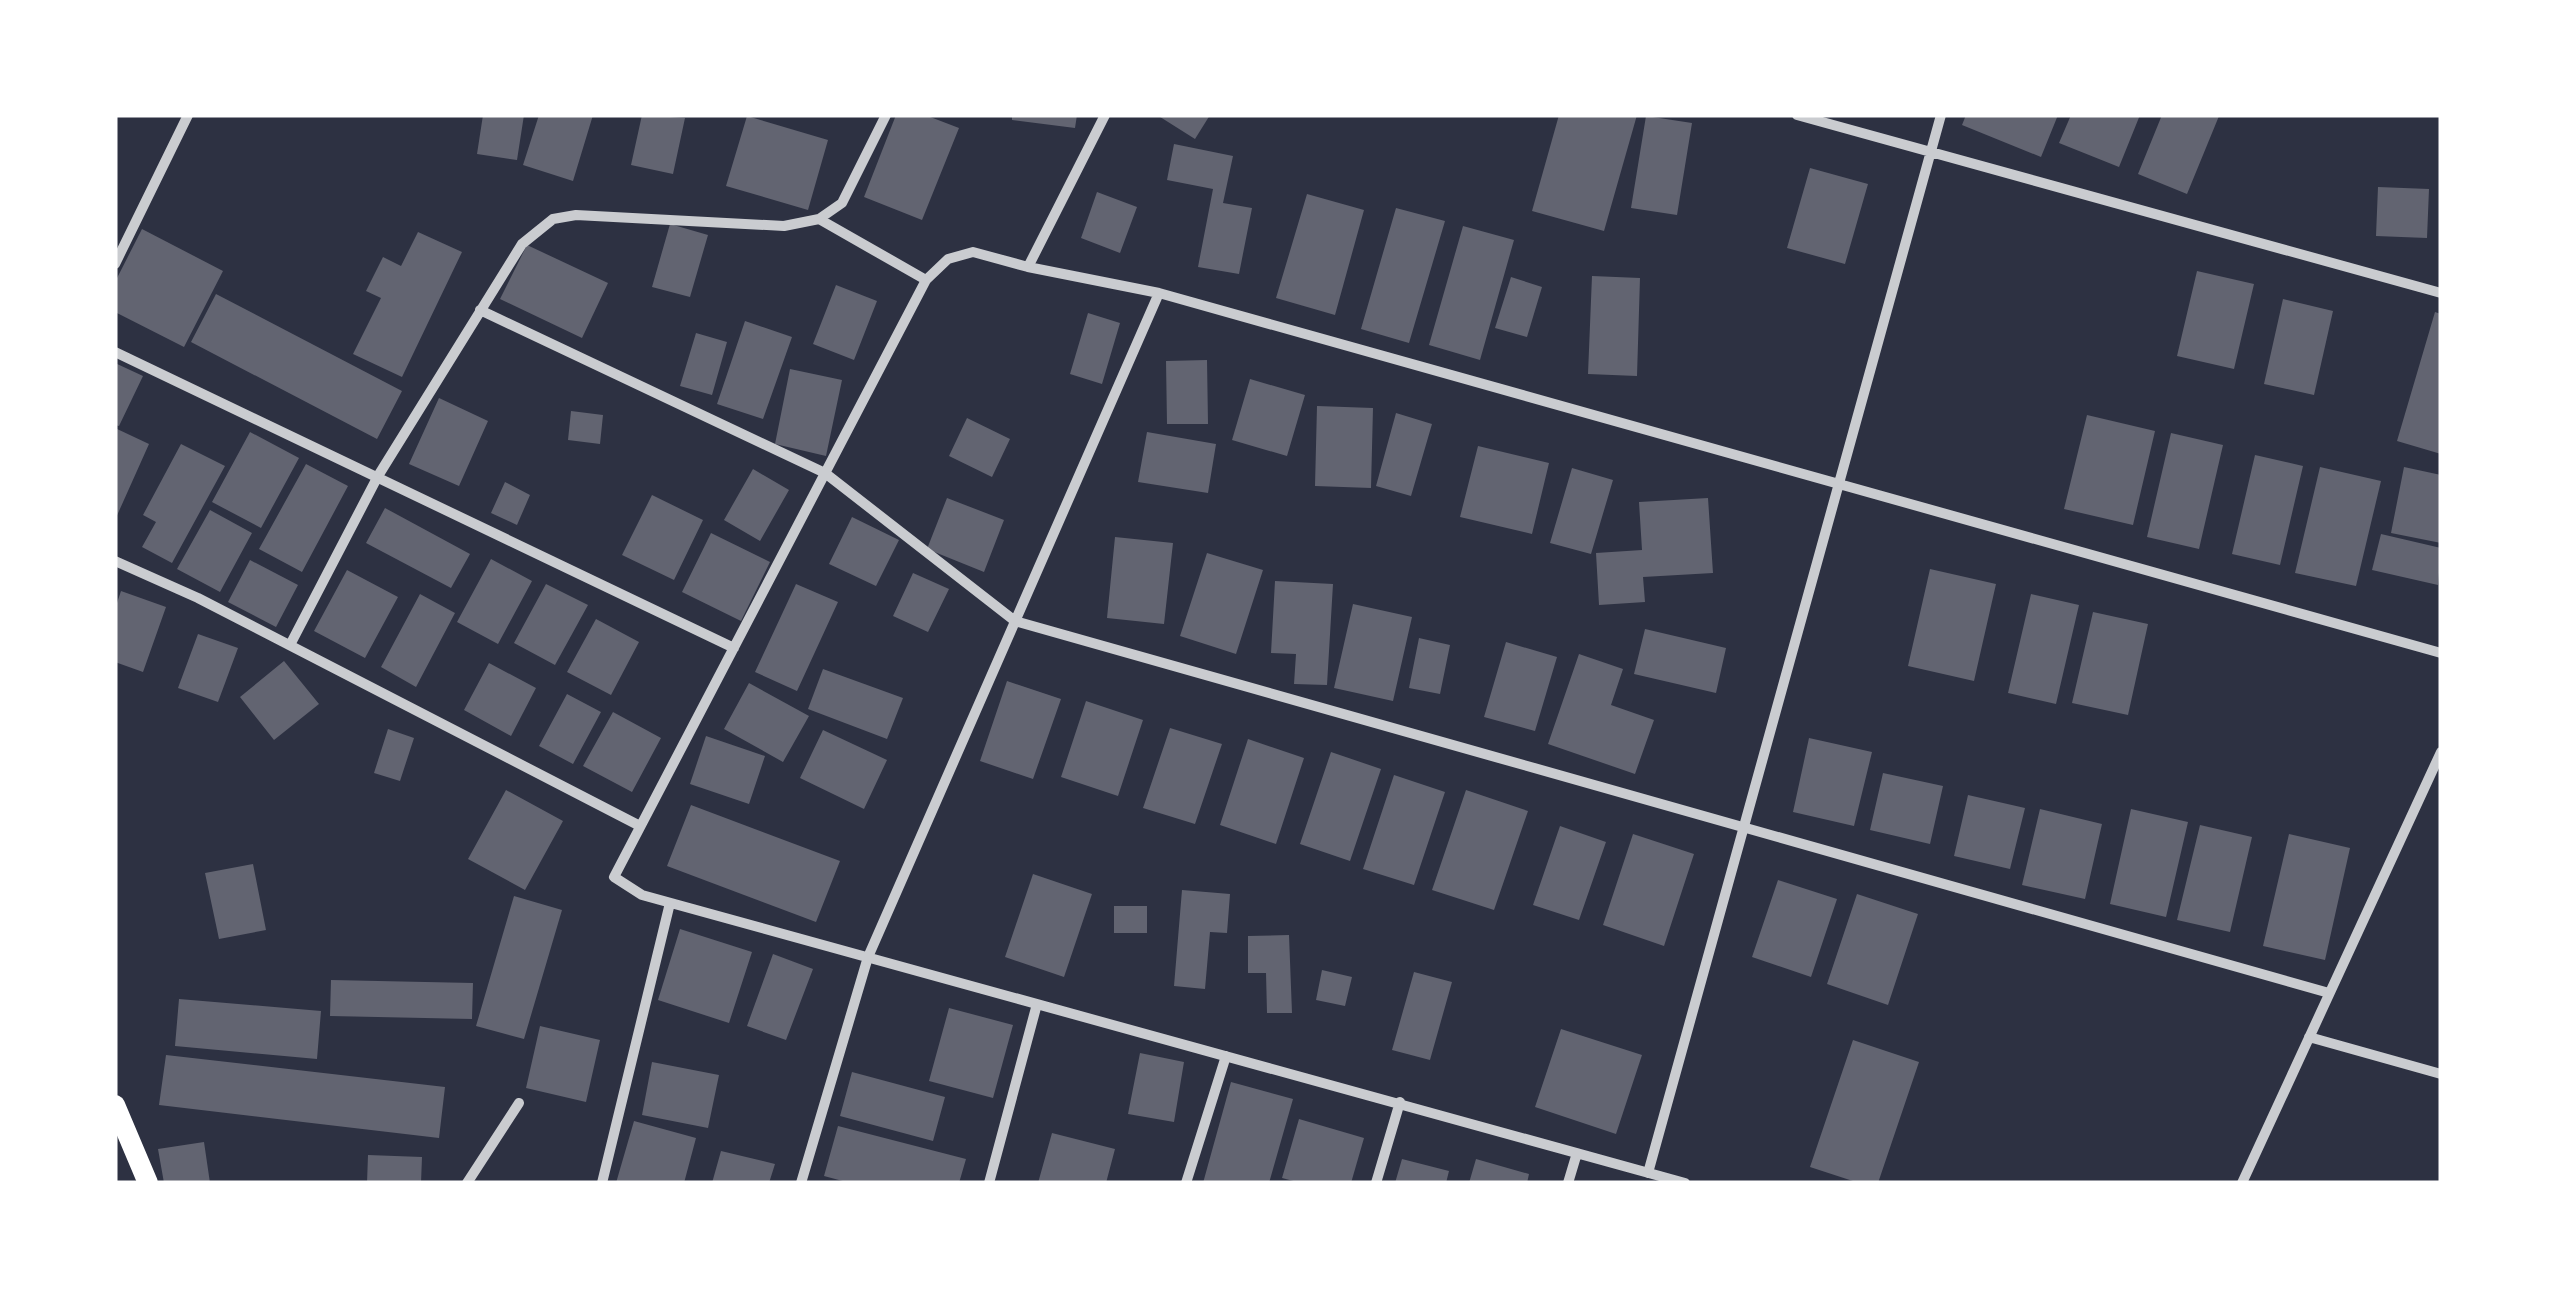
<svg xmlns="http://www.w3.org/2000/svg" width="2556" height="1298" viewBox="0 0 2556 1298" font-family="Cabin,sans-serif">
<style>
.building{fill:#626471}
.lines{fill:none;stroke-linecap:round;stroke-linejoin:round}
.minor{stroke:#caccd0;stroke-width:10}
.secondary{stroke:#fff;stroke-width:20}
</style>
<rect width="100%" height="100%" fill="#2d3142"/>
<!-- building -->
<path class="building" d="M483,115H524L517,160L477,154Z
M539,115H593L573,181L523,165Z
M642,115L685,118L673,174L631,165Z
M896,115H925L959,128L922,220L864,197Z
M1012,115H1077L1075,128L1012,120Z
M1157,115H1210L1195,139Z
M1559,115H1637L1604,231L1532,211Z
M1966,115H2058L2041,157L1962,125Z
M2071,115H2140L2119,167L2059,143Z
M2162,115L2219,116L2187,194L2138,174Z
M747,116L828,140L808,210L726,186Z
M1646,116L1692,123L1677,215L1631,208Z
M1174,144L1233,156L1223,203L1252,208L1239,274L1198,267L1213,189L1167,180Z
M1810,168L1868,184L1845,264L1787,248Z
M2378,187L2429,189L2427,238L2376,236Z
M1097,192L1137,207L1120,253L1081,238Z
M1307,194L1364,210L1335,315L1276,298Z
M1396,208L1445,221L1409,343L1361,329Z
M670,224L708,235L690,297L652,287Z
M1463,226L1514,240L1480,360L1429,345Z
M142,229L223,271L184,347L115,312V282Z
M418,232L462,252L402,377L353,354L381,298L366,291L383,257L401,266Z
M527,245L608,283L582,338L500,299Z
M2197,271L2254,284L2234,369L2177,356Z
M1592,276L1640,278L1637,376L1588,374Z
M1511,277L1542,287L1527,337L1495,328Z
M836,285L877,301L854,360L813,344Z
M216,294L402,391L377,439L191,342Z
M2283,299L2333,311L2314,395L2264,384Z
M2435,312L2441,314V454L2397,441Z
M1088,313L1120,323L1102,384L1070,374Z
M745,321L792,337L763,419L717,404Z
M696,333L727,342L712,395L680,386Z
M1207,360L1208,424H1167L1166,361Z
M115,363L143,376L119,426L115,425Z
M790,369L842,380L826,456L775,444Z
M1250,379L1305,395L1287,456L1232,440Z
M439,398L488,421L459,486L409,464Z
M1317,406L1373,408L1371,488L1315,486Z
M571,411L603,415L600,444L568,440Z
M1396,413L1432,424L1411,496L1376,486Z
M2087,415L2155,431L2133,525L2064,509Z
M967,418L1010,439L992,477L949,456Z
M115,428L149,444L115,520Z
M250,432L299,458L261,528L212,502Z
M1147,432L1216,444L1208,493L1138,482Z
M2171,433L2223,445L2199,549L2147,537Z
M181,444L225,466L172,563L142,547L156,522L143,515Z
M1478,446L1549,463L1532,534L1460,517Z
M2255,455L2303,466L2280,565L2232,554Z
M306,464L348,486L302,572L259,549Z
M2320,467L2381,481L2356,586L2295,573Z
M2404,467L2441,475V543L2391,533Z
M1572,468L1613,480L1591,554L1550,543Z
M753,469L789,490L760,541L724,520Z
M505,482L530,495L517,525L491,513Z
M652,495L703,520L674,580L622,555Z
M947,498L1004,520L984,572L927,549Z
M1708,498L1713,573L1643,577L1645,602L1599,605L1596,553L1642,550L1639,502Z
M385,508L470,554L451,588L366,543Z
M210,510L252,533L220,592L177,569Z
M852,517L899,540L876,586L829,564Z
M711,533L770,562L741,621L682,592Z
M2381,534L2441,548L2438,585L2372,570Z
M1115,537L1173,543L1164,624L1107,618Z
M1207,553L1263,570L1236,654L1180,636Z
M491,559L532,581L498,644L457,622Z
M250,560L298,585L276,627L228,602Z
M1930,569L1996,584L1974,681L1908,666Z
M347,570L398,597L365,658L314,631Z
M913,573L949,589L928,632L893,616Z
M1275,581L1333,584L1327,685L1294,684L1296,654L1271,653Z
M546,584L588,605L555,665L514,643Z
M796,584L838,602L797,691L755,672Z
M121,591L166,607L143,672L115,662V609Z
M420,594L455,613L416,687L381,667Z
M2031,594L2079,605L2056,704L2008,693Z
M1353,604L1412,617L1393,701L1334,688Z
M2093,612L2148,624L2128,715L2072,703Z
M596,619L639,642L611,695L567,672Z
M1645,629L1726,648L1716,693L1634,674Z
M198,634L238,648L218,702L178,688Z
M1419,638L1450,645L1440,694L1409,688Z
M1506,642L1557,657L1535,731L1484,717Z
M1579,654L1623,669L1611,705L1654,720L1635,774L1548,744Z
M284,661L319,704L274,740L240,697Z
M489,663L536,688L511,736L464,710Z
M823,669L903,698L887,739L808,709Z
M1007,681L1061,699L1033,779L980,761Z
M749,683L809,716L783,762L724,729Z
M567,694L601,712L573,764L539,746Z
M1086,701L1143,720L1118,796L1061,777Z
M613,712L661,738L632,792L583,766Z
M1170,728L1222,744L1195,824L1143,808Z
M388,729L414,738L400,781L374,773Z
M823,730L887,760L864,809L800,778Z
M706,736L765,756L749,804L690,784Z
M1809,738L1872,752L1854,826L1793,812Z
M1248,739L1304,758L1276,844L1220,825Z
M1331,752L1381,769L1350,861L1300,844Z
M1883,773L1943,786L1930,844L1870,830Z
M1394,775L1445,792L1414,885L1363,869Z
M506,790L563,821L525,890L468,859Z
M1466,790L1528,811L1494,910L1432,890Z
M1968,795L2025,808L2010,869L1954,856Z
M691,805L840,861L816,922L667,866Z
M2040,809L2102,824L2085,899L2022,885Z
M2131,809L2188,822L2166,917L2110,904Z
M2200,825L2252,837L2230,932L2177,920Z
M1560,826L1606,842L1579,920L1533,905Z
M1633,834L1694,854L1664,946L1603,925Z
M2289,834L2350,848L2325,960L2263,946Z
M253,864L266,930L219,939L205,873Z
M1033,874L1092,894L1064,977L1005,957Z
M1778,880L1837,899L1811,977L1752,957Z
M1182,890L1230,894L1227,933L1210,932L1205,989L1174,986Z
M1857,894L1918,914L1888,1005L1827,984Z
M514,896L562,910L524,1039L476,1026Z
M1114,906H1147V933H1114Z
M680,929L752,952L729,1023L658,1000Z
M1289,935L1292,1013H1267L1266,973H1248V936Z
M773,954L813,969L786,1040L747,1026Z
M1322,970L1352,977L1345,1006L1316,1000Z
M1414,972L1452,982L1430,1060L1392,1050Z
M331,980L473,983L472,1019L330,1016Z
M179,999L321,1011L317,1059L175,1046Z
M949,1008L1013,1025L993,1098L929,1081Z
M540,1026L600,1040L586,1102L526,1088Z
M1561,1029L1642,1055L1616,1134L1535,1107Z
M1853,1040L1919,1062L1878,1183H1859L1810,1167Z
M1140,1053L1184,1062L1174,1122L1128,1114Z
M166,1055L445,1087L439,1138L159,1105Z
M652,1062L719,1075L708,1128L642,1115Z
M852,1072L945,1097L933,1141L840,1116Z
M1231,1082L1293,1099L1269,1183H1203Z
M1299,1119L1364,1138L1351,1183H1301L1282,1178Z
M634,1121L696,1138L684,1183H616Z
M838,1126L966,1159L959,1183H850L824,1176Z
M1052,1133L1115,1149L1106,1183H1038Z
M204,1142L210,1183H164L158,1149Z
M721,1151L775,1164L769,1183H712Z
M368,1155L422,1157L421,1183H367Z
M1402,1159L1449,1171L1446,1183H1395Z
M1476,1159L1529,1174L1527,1183H1469Z"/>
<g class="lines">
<!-- minor -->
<path class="minor" d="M1797,115L2441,293
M819,219L926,280
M115,264L188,115
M1028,267L1105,115
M480,310L825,473L1015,621L2329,993
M115,352L734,648
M115,561L198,598L640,826
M290,645L378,476L522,244L553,219L576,215L784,226L819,219L842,203L886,115
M2309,1037L2441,1074
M1648,1173L1941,115
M467,1183L519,1103
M602,1183L670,903
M801,1183L868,957L1159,293
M989,1183L1037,1004
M1186,1183L1226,1056
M1376,1183L1400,1102
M1568,1183L1577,1153
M1685,1183L642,895L614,877L926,280L948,259L973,252L1028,267L1159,293L2441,653
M2242,1183L2441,752"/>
<!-- secondary -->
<path class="secondary" d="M115,1105L148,1183"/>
</g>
<!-- border -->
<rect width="2556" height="1298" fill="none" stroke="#ffffff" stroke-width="235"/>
</svg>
